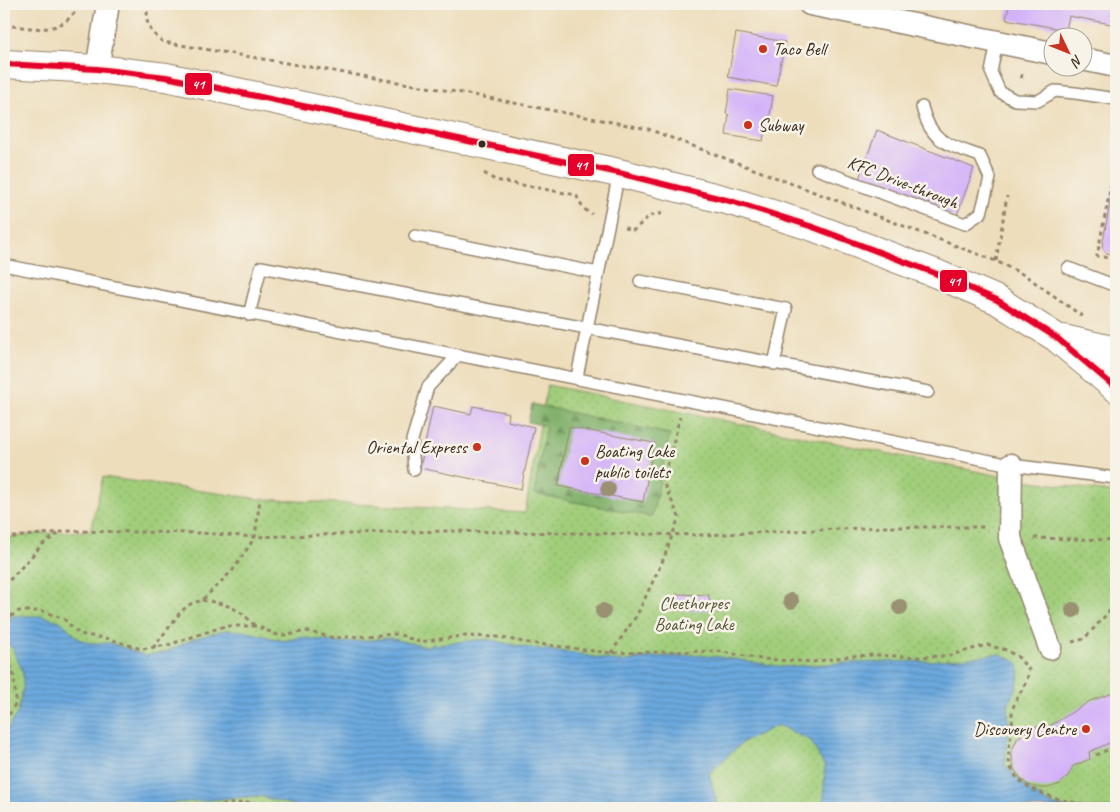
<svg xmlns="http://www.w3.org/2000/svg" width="1120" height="812" viewBox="0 0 1120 812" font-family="Caveat,sans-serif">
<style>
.green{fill:url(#green-dots);stroke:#6e7c4c}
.forest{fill:url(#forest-firs);stroke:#5e6e44}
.water{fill:url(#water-rules);stroke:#546a7e}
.building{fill:#d3b1f9}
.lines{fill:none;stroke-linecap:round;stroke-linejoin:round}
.service-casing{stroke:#94846c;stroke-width:14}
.minor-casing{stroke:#94846c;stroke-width:25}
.tertiary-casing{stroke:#94846c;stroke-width:30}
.path{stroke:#94846c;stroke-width:3;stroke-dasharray:4 4;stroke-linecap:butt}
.service{stroke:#fff;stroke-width:11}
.minor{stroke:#fff;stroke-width:22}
.tertiary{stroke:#fff;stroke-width:28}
.bus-1-casing{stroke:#f7f3e8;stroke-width:10}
.bus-1{stroke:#e4002b;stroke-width:6}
.tree{fill:#999171}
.poi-dot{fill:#c8321e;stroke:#f7f3e8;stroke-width:2}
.bus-dot{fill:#3b2a1e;stroke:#f7f3e8;stroke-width:2}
.labels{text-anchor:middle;stroke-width:5;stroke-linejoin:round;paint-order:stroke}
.poi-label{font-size:18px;fill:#3b2a1e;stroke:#f7f3e8;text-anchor:start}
.street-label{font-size:18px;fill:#3b2a1e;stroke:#f7f3e8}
.park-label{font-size:18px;fill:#555335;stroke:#f7f3e8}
.line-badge{stroke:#f7f3e8;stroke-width:2}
.badge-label{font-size:14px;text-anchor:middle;font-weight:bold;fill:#fff}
</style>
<defs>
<pattern id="green-dots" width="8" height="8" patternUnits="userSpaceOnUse" patternTransform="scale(1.25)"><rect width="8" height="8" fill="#a2ce7b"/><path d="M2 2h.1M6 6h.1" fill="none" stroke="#8cb16a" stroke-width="1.8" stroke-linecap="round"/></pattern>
<pattern id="forest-firs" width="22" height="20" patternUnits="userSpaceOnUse" patternTransform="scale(1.25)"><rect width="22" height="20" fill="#81b16b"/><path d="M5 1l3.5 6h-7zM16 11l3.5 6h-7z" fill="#6b9057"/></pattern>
<pattern id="water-rules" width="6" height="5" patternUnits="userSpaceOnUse" patternTransform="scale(1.25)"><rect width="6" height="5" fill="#6ca9de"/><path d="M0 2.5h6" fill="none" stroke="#5a8ab3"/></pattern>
</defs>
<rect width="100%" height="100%" fill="#f7f3e8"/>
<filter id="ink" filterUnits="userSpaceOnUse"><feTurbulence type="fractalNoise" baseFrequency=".02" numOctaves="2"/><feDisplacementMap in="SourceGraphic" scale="10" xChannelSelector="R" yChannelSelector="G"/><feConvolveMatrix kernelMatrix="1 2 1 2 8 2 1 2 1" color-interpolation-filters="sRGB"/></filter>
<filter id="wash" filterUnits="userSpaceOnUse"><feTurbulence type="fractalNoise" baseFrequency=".0096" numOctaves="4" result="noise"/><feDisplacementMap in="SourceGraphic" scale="20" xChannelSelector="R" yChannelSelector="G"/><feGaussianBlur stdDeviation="1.12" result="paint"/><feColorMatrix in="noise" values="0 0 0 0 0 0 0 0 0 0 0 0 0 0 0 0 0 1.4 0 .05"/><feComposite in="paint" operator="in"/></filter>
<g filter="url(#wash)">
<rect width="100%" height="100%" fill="#edddbb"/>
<!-- green -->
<path class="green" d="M547,385L1010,478L1116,493V808H4V538L43,533L90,531L103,477L260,499L525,513Z"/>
<!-- forest -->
<path class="forest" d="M532,404L670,434L652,517L534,494L546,426L528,422Z"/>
<!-- water -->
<path class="water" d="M13,616H42L60,621L79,639L89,643H111L146,656L166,652L193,639L225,630L244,631L284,641L300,637L340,643L389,638L423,646L486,639L529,648L568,652L621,662L652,657L691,655L720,657L784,667L841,663L930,661L1000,654L1017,662L1020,672L1017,687L1008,705L1009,727L1005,765L1027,789L1052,805L1068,808H823L825,767L811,741L778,725L743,742L709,773L718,808H302L259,796L173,803L140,808H4V734L18,712L23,688V672L13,649L9,645L6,630V622Z"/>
<g id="blocks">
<!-- building -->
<path class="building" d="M1002,4H1116V25L1069,16L1066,30L1006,19L1009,6Z
M736,33L785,42L776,86L728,77Z
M730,89L773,96L769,122L766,121L763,141L726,135L729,115L726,114Z
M877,130L974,168L956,218L858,181Z
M1115,176H1116V254L1106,253L1102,247Z
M433,406L471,414L473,406L509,413L508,421L534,427L521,489L420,468Z
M569,427L654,443L643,502L558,486Z
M676,594L709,595V610H676Z
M1116,692V740L1089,752L1090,759L1073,766L1068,776L1060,784L1048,788H1040L1028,785L1021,779L1014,769L1012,759V750L1017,739L1027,730L1034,727L1050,726L1090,701Z"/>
</g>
</g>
<g filter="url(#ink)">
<use href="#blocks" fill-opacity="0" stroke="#94846c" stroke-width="1"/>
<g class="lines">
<defs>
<path id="service" d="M997,42L991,72L1000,92L1015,100L1038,101L1055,91L1075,93L1116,99
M817,169L965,224L981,213L990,178L980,156C949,145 931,143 922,107
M415,236L598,273
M4,265L1011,465L1116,478
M1068,268L1116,286
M640,281L786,309L774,364
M249,315L261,267L928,392
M577,377L619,173
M414,470L412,440L428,387L458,355"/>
<path id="minor" d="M810,4L1052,53
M1082,59L1116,66
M97,69L108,4
M1011,465L1010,538L1050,648"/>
<path id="tertiary" d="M4,64L97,69L166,77L619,173L734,202L813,227L937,274L997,300L1057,338L1116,388
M1063,339L1116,351"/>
</defs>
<!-- service casing -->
<use href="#service" class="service-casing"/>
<!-- minor casing -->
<use href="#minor" class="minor-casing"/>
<!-- tertiary casing -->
<use href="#tertiary" class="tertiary-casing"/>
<!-- path -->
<path class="path" d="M145,4C148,9 147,14 147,20C149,30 155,36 163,42L468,94L648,129L996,261L1026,276L1082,316
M4,25C36,28 62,37 80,4
M1021,78L1023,71
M1116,160L1097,256L1116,259
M484,173L495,180L576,195L584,209L592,214
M624,228L634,230L649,216L665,213
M996,261L1007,196
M4,538L71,531L201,533L255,537L446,531L703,535L885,527H982L987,529
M1034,538L1116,540
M4,586L43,544L61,532
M202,600C227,604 238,607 255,626
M4,621L19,611H43L64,619L79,634L110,639L141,649L168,645L225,626H256L278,635H288L306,631L334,638L398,634L419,642L463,636L497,637L529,643L611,653L718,651L761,659L813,662L850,656L875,655L917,657L947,656L987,645L1006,650L1018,657L1029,670C1028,684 1017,695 1013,708C1011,714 1013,721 1012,727C1011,737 1008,748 1009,758C1011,797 1079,803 1108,808
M4,642L14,677L16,702L4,725
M1072,642L1084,639L1116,604
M153,648L179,614L188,605L202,600L233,570L255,537L260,499
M611,653L637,615L663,560L679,517L663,482L680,417
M1096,755L1116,746
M182,808L251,802L273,808"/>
<!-- service -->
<use href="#service" class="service"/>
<!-- minor -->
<use href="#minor" class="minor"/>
<!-- tertiary -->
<use href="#tertiary" class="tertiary"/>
<defs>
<path id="bus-1" d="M4,64L97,69L166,77L619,173L734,202L813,227L937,274L997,300L1057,338L1116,388"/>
</defs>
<!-- bus-1 casing -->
<use href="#bus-1" class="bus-1-casing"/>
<!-- bus-1 -->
<use href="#bus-1" class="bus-1"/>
</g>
<!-- trees -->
<g class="tree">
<circle cx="608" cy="489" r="8"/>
<circle cx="791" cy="601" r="8"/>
<circle cx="900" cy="607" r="8"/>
<circle cx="1073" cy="610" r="8"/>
<circle cx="603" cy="611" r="8"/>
</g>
</g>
<!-- markers -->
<g class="poi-dot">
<circle cx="763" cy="49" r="5"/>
<circle cx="748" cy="125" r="5"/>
<circle cx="477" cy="447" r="5"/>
<circle cx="585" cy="461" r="5"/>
<circle cx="1086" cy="729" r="5"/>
</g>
<circle class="bus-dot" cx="482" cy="144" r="4.5"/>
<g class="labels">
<!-- poi labels -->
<g class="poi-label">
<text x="773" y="55">Taco Bell</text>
<text x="758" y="131">Subway</text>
<text x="467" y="453" text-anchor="end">Oriental Express</text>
<text x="595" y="457">Boating Lake<tspan x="595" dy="21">public toilets</tspan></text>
<text x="1076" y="735" text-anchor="end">Discovery Centre</text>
</g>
<!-- street labels -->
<g class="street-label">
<text transform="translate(903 182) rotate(21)" y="6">KFC Drive-through</text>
</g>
<!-- park labels -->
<g class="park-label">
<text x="694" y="609">Cleethorpes<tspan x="694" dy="21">Boating Lake</tspan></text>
</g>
</g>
<g class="line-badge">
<rect x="184" y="72" width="29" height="24" rx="5" fill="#e4002b"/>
<rect x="567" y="153" width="28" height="24" rx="5" fill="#e4002b"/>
<rect x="939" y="269" width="29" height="24" rx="5" fill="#e4002b"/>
</g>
<g class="badge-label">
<text x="198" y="89">41</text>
<text x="581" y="170">41</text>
<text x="954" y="286">41</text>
</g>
<!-- margin -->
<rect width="1120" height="812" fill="none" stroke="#f7f3e8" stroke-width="20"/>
<!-- north arrow -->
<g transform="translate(1068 52) rotate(133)"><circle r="24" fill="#f7f3e8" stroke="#aca397"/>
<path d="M0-4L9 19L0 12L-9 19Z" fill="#c8321e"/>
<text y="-8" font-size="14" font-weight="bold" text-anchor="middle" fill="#3b2a1e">N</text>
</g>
</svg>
